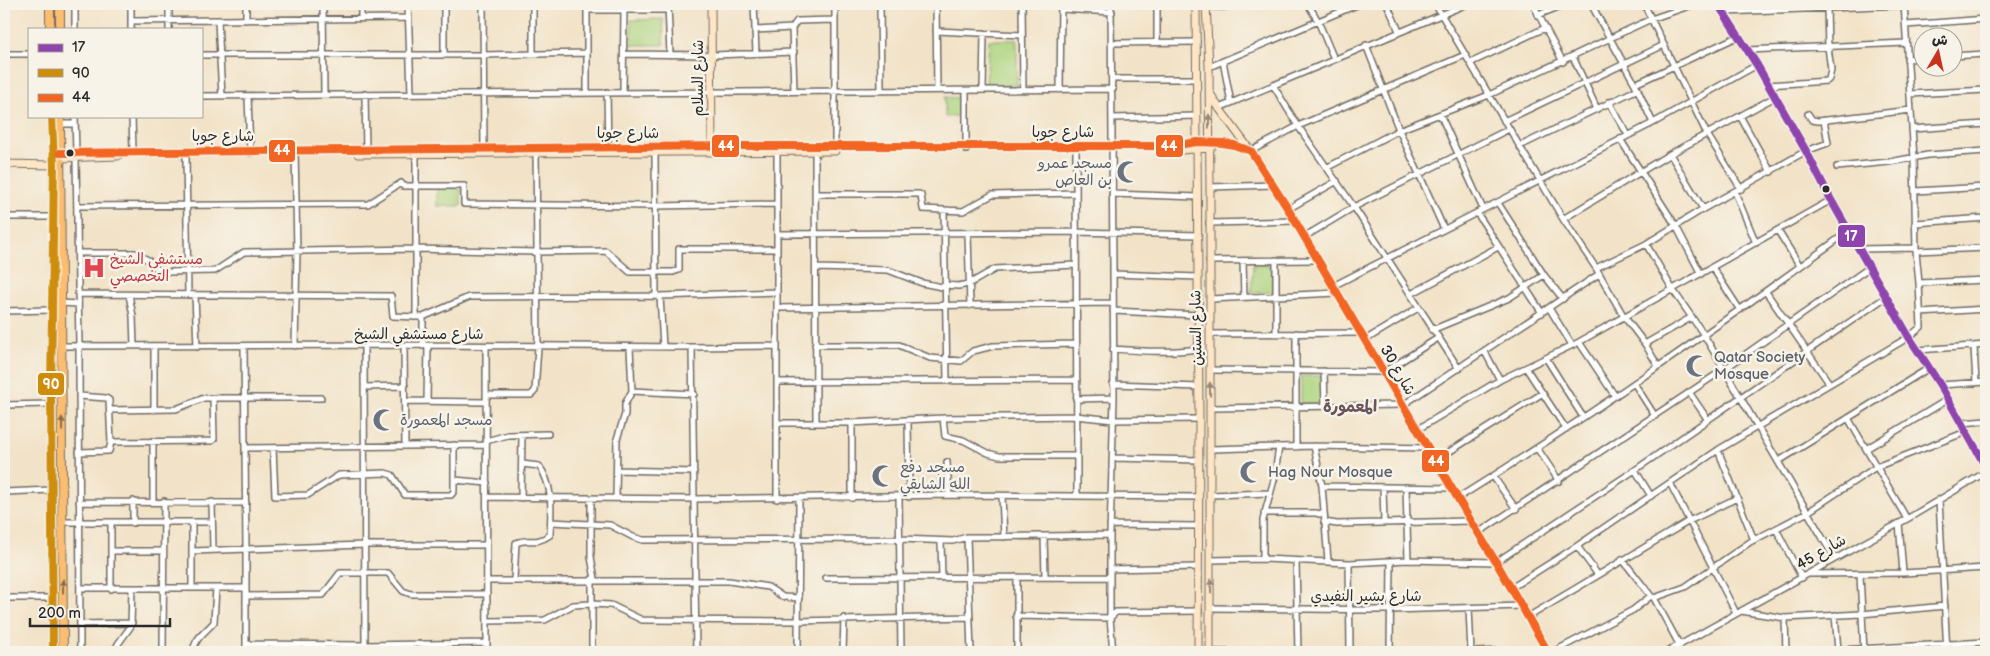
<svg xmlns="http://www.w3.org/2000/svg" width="1990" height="656" viewBox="0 0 1990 656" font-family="'Balsamiq Sans','Playpen Sans Arabic',sans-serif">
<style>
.built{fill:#ebd1eb}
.green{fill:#acd37d;stroke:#6c7f54}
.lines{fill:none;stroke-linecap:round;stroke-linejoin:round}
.street-casing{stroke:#716b62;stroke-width:8}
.secondary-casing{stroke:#716b62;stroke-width:9}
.primary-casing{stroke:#716b62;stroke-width:10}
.street{stroke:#fff;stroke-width:5}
.secondary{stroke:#fee5c5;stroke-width:7}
.primary{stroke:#fcbd6f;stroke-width:8}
.bus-1-casing{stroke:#f7f3e8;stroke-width:11}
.bus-2-casing{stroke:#f7f3e8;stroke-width:11}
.bus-3-casing{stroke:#f7f3e8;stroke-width:11}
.bus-1{stroke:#8e44ad;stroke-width:8}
.bus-2{stroke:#ce8d09;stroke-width:8}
.bus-3{stroke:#f26522;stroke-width:8}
.oneway{fill:#948878}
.oneway2{fill:#896d4a}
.bus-dot{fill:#2b2b2b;stroke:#f7f3e8;stroke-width:2}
.labels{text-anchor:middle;stroke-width:5;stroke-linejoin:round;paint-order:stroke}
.street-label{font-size:15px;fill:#2b2b2b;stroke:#f7f3e8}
.worship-label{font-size:15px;fill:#5b616d;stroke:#f7f3e8;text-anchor:start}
.health-label{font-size:15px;fill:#be3a42;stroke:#f7f3e8;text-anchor:start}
.neighbourhood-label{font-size:16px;font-weight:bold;fill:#6b545c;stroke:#f7f3e8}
.line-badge{stroke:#f7f3e8;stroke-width:2}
.badge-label{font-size:14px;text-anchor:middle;font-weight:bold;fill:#fff}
</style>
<rect width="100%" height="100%" fill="#f7f3e8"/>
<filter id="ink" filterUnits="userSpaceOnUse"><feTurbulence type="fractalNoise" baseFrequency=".02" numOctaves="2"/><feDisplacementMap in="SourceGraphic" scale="10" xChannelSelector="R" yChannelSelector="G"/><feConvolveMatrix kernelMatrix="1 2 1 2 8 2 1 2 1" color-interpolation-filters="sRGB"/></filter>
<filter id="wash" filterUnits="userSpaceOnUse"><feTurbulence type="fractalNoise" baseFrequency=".0096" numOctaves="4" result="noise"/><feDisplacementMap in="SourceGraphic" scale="20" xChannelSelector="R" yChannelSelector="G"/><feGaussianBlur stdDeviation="1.12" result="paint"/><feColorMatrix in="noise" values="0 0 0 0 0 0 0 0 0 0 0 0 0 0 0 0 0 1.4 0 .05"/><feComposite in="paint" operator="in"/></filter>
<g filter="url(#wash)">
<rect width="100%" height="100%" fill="#f2e3c8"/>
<!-- built -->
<path class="built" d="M87,255H103V273H84Z"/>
<!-- green -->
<path class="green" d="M663,19L664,45H632L631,20Z
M989,40H1017V85L986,86Z
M945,97L960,98L959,116L945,117Z
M437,188L461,189V206H437Z
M1253,265H1271L1274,292L1251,293Z
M1301,376H1322V404H1301Z"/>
</g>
<g filter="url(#ink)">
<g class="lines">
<defs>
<path id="street" d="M131,4V29
M169,4V29
M323,4L324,94
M361,4V19
M408,4L411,93
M444,4V55
M483,4L484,151
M533,4V53
M587,4V92
M668,4L670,55
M754,4L756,53
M835,4V148
M880,4L881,91
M936,4L937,90
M1022,4L1023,90
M1111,4L1114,398L1110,535V618L1113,652
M1157,4V42
M1308,4L1318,21L1334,59
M1387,4L1399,31
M1435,4L1563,219L1596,268L1623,315L1645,344L1658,366
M1533,4L1563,62
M1591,4L1635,84
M1644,4L1707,134L1741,189
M1206,6L1222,7L1240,4
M1061,9L1112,12
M587,10H668
M1724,12L1904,5
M1538,15L1566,4
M246,20V4
M131,21L409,18
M218,21L222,96
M1906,25L1986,19
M75,29V4
M755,30L792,28
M936,31L1022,35
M1112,43L1197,42
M1366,45L1399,130L1444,229
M1748,50L1906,43
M4,54H29
M624,54L712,55L794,52
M201,55H483L587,53
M1952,56L1986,54
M1573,57L1597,109
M1907,59L1922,58
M1223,61L1231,103
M1470,63L1545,28
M1209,67L1359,4
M1113,79H1197
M1273,85L1298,126L1354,207L1459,369
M1768,85L1827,81L1829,79L1831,70L1828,47L1827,8
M983,90L984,33
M1060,90L1061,4
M794,91L792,28L797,21L834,20
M966,91V150
M607,92L608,149
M623,92L624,10
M365,94L366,151
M1910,94L1986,90
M201,96L1113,89
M248,96L250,153
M1609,102L1628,135
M1219,108L1467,4
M1440,114L1483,209
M1808,114L1812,120L1818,121L1911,110
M75,116L76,152
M132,116L133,151
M1740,116L1771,172
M1113,118L1197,116
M1504,121L1664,45
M1653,123L1635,84L1739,36
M60,124H75
M1912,129L1986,124
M1620,139L1676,226L1701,274
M1520,146L1638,89
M295,150L297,251L295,346
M1076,150L1077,496
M815,151L816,423
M1251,151L1298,126L1465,55
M416,153V317H423V346
M655,153L656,296
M1670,154L1703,209
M186,155L188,295
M76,158L79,346L80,652
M1328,167L1399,130L1489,95L1651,19L1695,4
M1837,167L1889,162L1928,155L1986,151
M1210,187L1274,185
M1915,191L1986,187
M1735,192L1756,243
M815,194H919L921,195L923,209L963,211L992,195L1076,193
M1112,194L1198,197
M1498,203L1544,275L1563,299
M77,206L368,204L401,183L403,186H464V204L655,206L777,204
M1288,209L1337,181
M944,211L947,381
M1477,213L1542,313
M4,217H53
M1563,219L1670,154L1775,97
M1209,223L1295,221
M1915,223L1986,218
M1778,231L1800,266
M777,234L1077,232L1198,235
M968,234L970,306
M1304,237L1354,207L1509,129
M1646,244L1673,290L1704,335L1835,559
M1859,249L1916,248
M1916,251L1986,248
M78,253H135L148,260L157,269L166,272L215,271L244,252L416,249L536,252L606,251L630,272H673L679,270V249H776
M1209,261L1317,260
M1243,261L1244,297
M1712,267L1740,310
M816,268L888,270L922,283L942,287L945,285L958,286L969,284L995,269L1076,265
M1596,268L1646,244L1703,209L1806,151L1828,143L1824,120
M1113,274L1198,277
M1919,283L1986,280
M1333,286L1653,123L1757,65
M1766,292L1829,383
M78,294L391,296L393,316L416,317
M1411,294L1498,247
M129,295L133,316L134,346
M195,295L197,347
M660,296L663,347
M1210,299L1337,293
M60,303L78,304
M777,308L1112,303
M1549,308L1572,345
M4,311L53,310
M1113,311L1198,315
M1920,313L1986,309
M423,317L469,297L660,296L777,292
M1432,330L1509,298L1544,275
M1276,333V260
M1210,334L1361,333
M1365,340L1418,308
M1579,342L1615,396
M1645,344L1692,317
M815,345H899L930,358L961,361L973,351L993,346L1076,344
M61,346L428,345L692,347L777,346
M154,346V410
M364,346L365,652
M404,346L405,446
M244,347L246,548V652
M486,347L487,652
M692,347L696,652
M1974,347L1976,383
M1113,349C1142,351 1169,353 1198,349
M1918,350L1986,345
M1485,352L1500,380
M1546,358L1583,417
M1526,368L1566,429
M1210,370L1384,372L1438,338
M1324,371L1325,406
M778,382L1077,380
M1634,383L1655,416
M1113,384L1199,387
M1940,385L1986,382
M364,387L405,386
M632,391L694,394
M1689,392L1708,420
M486,395H531L535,391L538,347L536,151
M79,396L106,398L109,400L111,442L212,441L214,439L213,398
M1076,399L1114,398
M405,401L486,402
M427,401L428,345
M4,405L51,404
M1211,408L1403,405L1599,274
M110,410L176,409L204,398H321
M943,418L945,436L963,440L988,453L999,456H1076
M1848,418L1907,519
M908,421L909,497
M777,423H852L943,418L1076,416L1113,420L1199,419
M852,423V498
M1961,423L1986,421
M1418,429L1500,380L1579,342L1831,200
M153,441V501
M486,441L508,435L548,434
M1314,446L1322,486L1328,561
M1296,447V333
M245,448L486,445
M273,448L275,496L308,495L339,475L385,473L392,475L405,495H451L454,491V445
M1537,448L1559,481
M1211,449L1314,446L1429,448
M1866,449L1947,400
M1718,450L1754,540
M79,452L109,451L111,442
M1113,458L1199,460
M1436,460L1543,393
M1779,461L1929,368
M947,462L949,495
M617,470L694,472
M1635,470L1651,496
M1493,476L1516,509
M455,480L487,483
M1670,483L1736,613
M1322,486L1451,488
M1383,487L1384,523
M1406,487L1408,560
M4,492L52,490
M1210,495L1270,493
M1002,496L1004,537
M487,497L693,499L949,495L1198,497
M899,497L901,652
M521,498L522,435
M616,498L617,439L625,414V404L632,391L630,347
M1458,498C1592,415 1721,324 1849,231
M591,499V557L595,579
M777,499V149
M1939,500L1947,652
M133,501V523
M79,502L246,503
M212,502L213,550
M1264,513H1316L1324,515
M63,522H212
M551,522L610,525L633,537L643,540L900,539L953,541L967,537L1110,535
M1324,522L1337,524L1471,521
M1899,523L1903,573
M1110,525L1199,526
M1776,529L1802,578
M1478,533L1723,370L1870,267
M1044,536L1045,576
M967,537L971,652
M941,541L942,578
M1577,546L1598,575
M111,551H162
M193,551L364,545H486
M1263,559V520L1274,480L1279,447
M1622,559L1651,596
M1210,560L1263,559L1349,563L1408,560L1496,562L1635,470L1886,297
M1296,561L1298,652
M1349,563L1350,652
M1110,569L1198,567
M1809,574L1903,573L1986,568
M1860,575L1864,652
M826,578L1110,577
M592,579V652
M514,580L516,543C529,537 534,546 550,535C551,511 554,486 539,466L522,464
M487,581H729L768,587L783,597L799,598
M80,588H246
M192,588V522
M1511,588L1577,546L1718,450L1909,337L1921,327L1919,283L1916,251L1914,158L1904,4
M111,589V523
M246,596L323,595L340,573H388L403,591L411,594H487
M4,598H52
M1654,598L1680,646
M1211,608L1390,610L1522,606
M1469,608L1471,652
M1741,611L1785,618L1861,614L1945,606
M1835,615L1838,650
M1016,616L1110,618L1116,612L1199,611
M1528,617L1689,521L1737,498
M1785,618L1786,652
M487,621L545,620L573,605L591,604L611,605L642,620L798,621L970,617
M80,624L132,623
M246,644L365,645L487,643
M114,652L118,644L131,626L132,589
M163,652L164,501
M193,652C195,637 205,633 214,622L216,588
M798,652L799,499
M843,652L844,618
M1017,652V577
M1211,652H1278
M1329,652H1434
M1390,652L1391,562
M1473,652L1547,650
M1553,652L1633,610L1651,596L1654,598L1685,587L1750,542L1808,512L1876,467L1966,432
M1667,652L1907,519L1986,472
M1802,652L1986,642"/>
<path id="secondary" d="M711,4L712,151
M1196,4L1199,419L1198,652
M1206,4L1209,67L1210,187V652
M1718,4L1757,65L1806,151L1831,200L1909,337L1940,385L1986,467
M1210,93L1219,108L1250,150
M1181,150L1210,148L1216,143
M60,153L729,146H1172L1197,142L1223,143L1234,145L1251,151L1288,209L1471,521L1496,562L1548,652
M358,154L835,151
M60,158L118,156
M4,164L54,165"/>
<path id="primary" d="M60,4V29
M50,29V4
M52,116L54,165L51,390L53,652
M60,116L63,652"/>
</defs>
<!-- street casing -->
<use href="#street" class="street-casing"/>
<!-- secondary casing -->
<use href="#secondary" class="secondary-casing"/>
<!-- primary casing -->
<use href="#primary" class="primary-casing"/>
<!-- street -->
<use href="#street" class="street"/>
<!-- secondary -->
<use href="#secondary" class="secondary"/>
<!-- primary -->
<use href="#primary" class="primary"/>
<defs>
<path id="bus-1" d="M1718,4L1757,65L1806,151L1831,200L1909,337L1940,385L1986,467"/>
<path id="bus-2" d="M52,116L54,165L51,390L53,652"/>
<path id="bus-3" d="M60,153L729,146H1172L1197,142L1223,143L1234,145L1251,151L1288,209L1471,521L1496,562L1548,652"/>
</defs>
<!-- bus-1 casing -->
<use href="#bus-1" class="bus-1-casing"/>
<!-- bus-2 casing -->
<use href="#bus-2" class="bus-2-casing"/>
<!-- bus-3 casing -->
<use href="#bus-3" class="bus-3-casing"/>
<!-- bus-1 -->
<use href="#bus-1" class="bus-1"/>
<!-- bus-2 -->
<use href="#bus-2" class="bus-2"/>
<!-- bus-3 -->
<use href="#bus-3" class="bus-3"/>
</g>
<!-- one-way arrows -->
<defs><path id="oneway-solid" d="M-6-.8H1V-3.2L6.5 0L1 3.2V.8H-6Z" transform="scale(1.25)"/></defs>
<g class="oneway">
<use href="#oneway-solid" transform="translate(1209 121) rotate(-90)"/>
<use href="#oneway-solid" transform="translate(1210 389) rotate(-91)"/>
<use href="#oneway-solid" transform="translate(1211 586) rotate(-90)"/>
</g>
<g class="oneway2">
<use href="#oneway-solid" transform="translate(62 424) rotate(-91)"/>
<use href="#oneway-solid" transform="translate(63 586) rotate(-90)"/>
</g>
</g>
<!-- icons -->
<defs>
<symbol id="mosque-bare" viewBox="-9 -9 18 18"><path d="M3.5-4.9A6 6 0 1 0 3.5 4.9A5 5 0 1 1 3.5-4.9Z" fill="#6b7280" stroke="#f7f3e8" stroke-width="2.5" paint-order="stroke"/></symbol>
<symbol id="hospital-bare" viewBox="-9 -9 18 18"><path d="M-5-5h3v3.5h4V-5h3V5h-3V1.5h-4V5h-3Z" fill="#e0444e" stroke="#f7f3e8" stroke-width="2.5" paint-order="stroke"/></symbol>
</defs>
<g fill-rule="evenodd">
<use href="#mosque-bare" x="1112" y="156" width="32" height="32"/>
<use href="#hospital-bare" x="78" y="252" width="32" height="32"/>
<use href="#mosque-bare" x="1681" y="350" width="32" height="32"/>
<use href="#mosque-bare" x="368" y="404" width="32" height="32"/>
<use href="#mosque-bare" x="1235" y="456" width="32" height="32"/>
<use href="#mosque-bare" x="867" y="460" width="32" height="32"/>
</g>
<!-- markers -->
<g class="bus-dot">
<circle cx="70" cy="153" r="4.5"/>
<circle cx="1826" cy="189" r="4.5"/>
</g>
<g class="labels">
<!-- street labels -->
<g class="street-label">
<text transform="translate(698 78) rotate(-90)" y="5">شارع السلام</text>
<text x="1063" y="137">شارع جوبا</text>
<text x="628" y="138">شارع جوبا</text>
<text x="223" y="141">شارع جوبا</text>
<text transform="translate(1196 328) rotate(-91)" y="5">شارع الستين</text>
<text x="419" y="339">شارع مستشفي الشيخ</text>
<text transform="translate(1398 370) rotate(60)" y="5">شارع 30</text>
<text transform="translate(1821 552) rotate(-30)" y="5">شارع 45</text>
<text x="1366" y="601">شارع بشير النفيدي</text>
</g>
<!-- worship labels -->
<g class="worship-label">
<text x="1112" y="168" text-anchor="end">مسجد عمرو<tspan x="1112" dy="17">بن العاص</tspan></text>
<text x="1714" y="362">Qatar Society<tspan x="1714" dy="17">Mosque</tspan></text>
<text x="400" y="425">مسجد المعمورة</text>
<text x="900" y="472">مسجد دفع<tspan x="900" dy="17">الله الشايقي</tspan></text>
<text x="1268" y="477">Hag Nour Mosque</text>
</g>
<!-- health labels -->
<g class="health-label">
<text x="110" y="264">مستشفى الشيخ<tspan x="110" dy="17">التخصصي</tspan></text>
</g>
<!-- neighbourhood labels -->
<g class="neighbourhood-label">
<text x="1350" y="412">المعمورة</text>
</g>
</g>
<g class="line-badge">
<rect x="1155" y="134" width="29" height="24" rx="5" fill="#f26522"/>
<rect x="711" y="134" width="29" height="24" rx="5" fill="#f26522"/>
<rect x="268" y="139" width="28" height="24" rx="5" fill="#f26522"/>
<rect x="1837" y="224" width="29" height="24" rx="5" fill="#8e44ad"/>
<rect x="37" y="372" width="28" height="24" rx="5" fill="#ce8d09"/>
<rect x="1421" y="449" width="29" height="24" rx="5" fill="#f26522"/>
</g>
<g class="badge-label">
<text x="1169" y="151">44</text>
<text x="726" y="151">44</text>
<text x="282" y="155">44</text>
<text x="1851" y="241">17</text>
<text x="51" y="389">90</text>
<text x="1436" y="466">44</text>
</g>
<!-- margin -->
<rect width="1990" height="656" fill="none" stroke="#f7f3e8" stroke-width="20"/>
<!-- legend -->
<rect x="28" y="28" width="175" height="90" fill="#f7f3e8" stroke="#a5a39c"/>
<rect x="38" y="44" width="25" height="8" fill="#8e44ad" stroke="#a5a39c"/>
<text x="72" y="52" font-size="15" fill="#2b2b2b">17</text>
<rect x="38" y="69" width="25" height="8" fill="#ce8d09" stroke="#a5a39c"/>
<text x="72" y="78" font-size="15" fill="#2b2b2b">90</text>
<rect x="38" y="94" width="25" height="8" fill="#f26522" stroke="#a5a39c"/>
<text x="72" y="102" font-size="15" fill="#2b2b2b">44</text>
<!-- north arrow -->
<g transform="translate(1938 52) rotate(9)"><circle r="24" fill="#f7f3e8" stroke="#a5a39c"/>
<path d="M0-4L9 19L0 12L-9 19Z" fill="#c8321e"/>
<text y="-8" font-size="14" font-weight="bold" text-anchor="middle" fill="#2b2b2b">ش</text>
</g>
<!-- scale -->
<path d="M30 618v8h140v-8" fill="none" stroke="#2b2b2b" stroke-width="2.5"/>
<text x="38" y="618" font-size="15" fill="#2b2b2b" stroke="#f7f3e8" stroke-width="4" paint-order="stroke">200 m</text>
</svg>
